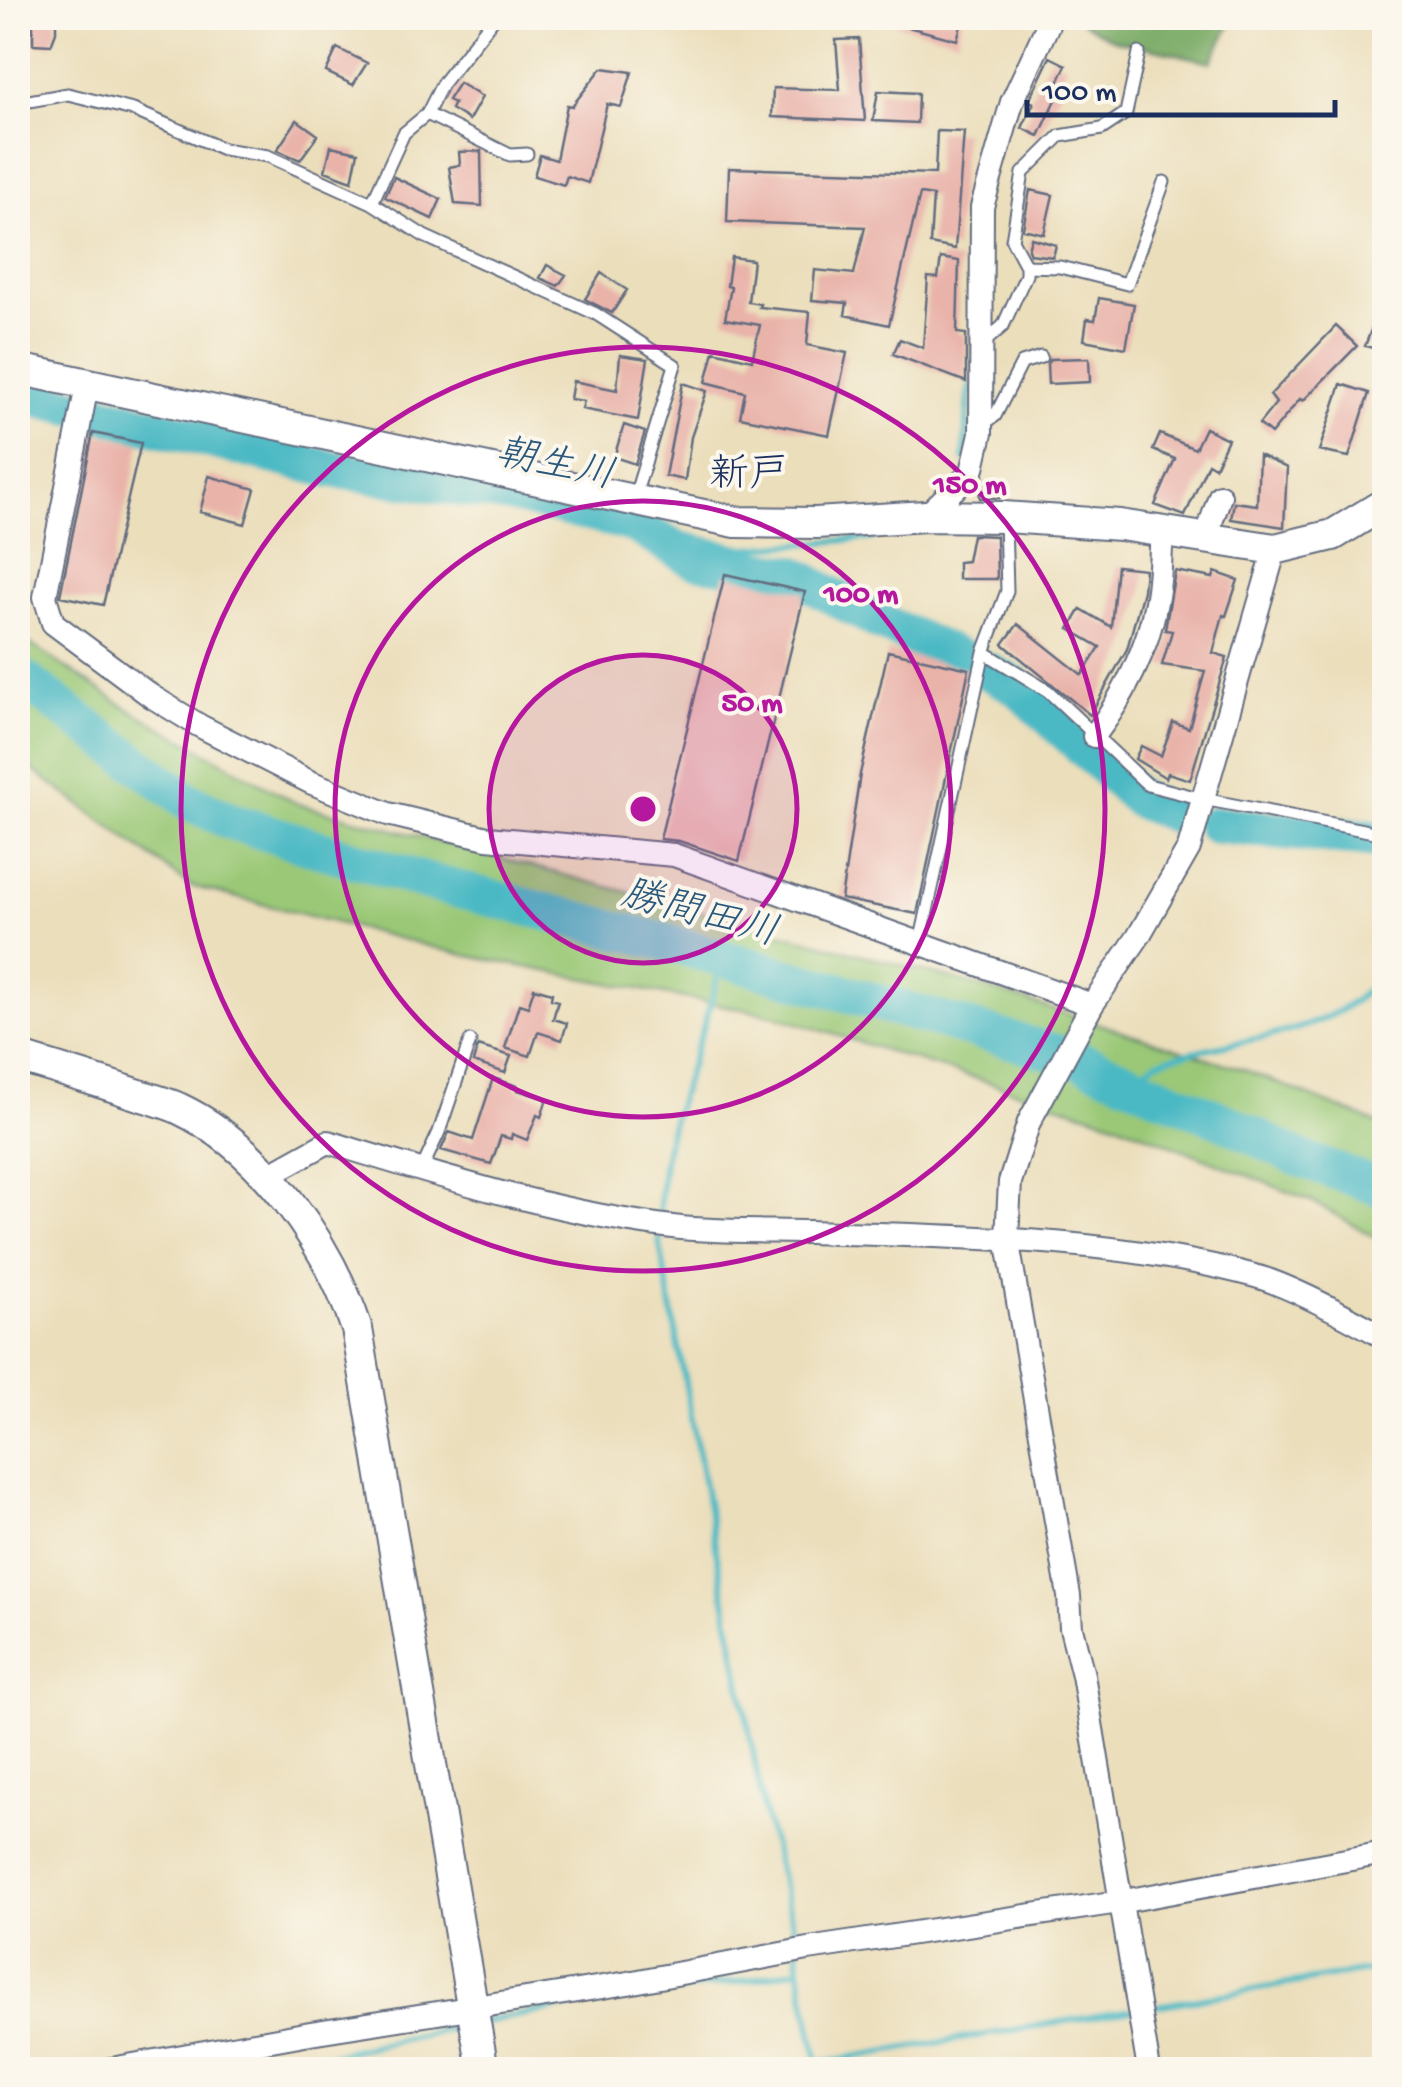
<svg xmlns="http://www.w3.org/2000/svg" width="1402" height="2087" viewBox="0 0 1402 2087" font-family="'Gochi Hand','Klee One',sans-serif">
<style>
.green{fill:#9ac876;stroke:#5a7c6a;stroke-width:2.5}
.forest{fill:#7bac67;stroke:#4b6e62;stroke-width:2.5}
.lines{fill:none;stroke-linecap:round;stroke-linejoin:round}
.stream{stroke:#4bb9c4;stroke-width:6}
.river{stroke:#4bb9c4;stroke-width:38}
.building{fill:#e9b3aa}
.service-casing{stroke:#646c7f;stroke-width:15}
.minor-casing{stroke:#646c7f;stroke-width:26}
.tertiary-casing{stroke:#646c7f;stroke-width:34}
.service{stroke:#fff;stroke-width:11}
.minor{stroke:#fff;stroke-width:22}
.tertiary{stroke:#fff;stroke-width:30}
.ring{fill:none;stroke:#b5179e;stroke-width:5}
.labels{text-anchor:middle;stroke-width:8;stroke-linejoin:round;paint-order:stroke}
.water-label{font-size:40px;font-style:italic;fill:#29587d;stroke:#fbf7ec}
.neighbourhood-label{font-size:40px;fill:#1b2f5e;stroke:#fbf7ec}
.centre{fill:#b5179e;stroke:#fbf7ec;stroke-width:5}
.ring-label{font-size:30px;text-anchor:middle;font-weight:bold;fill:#b5179e;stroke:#fbf7ec;stroke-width:8;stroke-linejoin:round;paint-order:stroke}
</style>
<rect width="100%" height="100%" fill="#fbf7ec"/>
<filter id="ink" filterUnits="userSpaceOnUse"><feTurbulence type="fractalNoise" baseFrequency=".01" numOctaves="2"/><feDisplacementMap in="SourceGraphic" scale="20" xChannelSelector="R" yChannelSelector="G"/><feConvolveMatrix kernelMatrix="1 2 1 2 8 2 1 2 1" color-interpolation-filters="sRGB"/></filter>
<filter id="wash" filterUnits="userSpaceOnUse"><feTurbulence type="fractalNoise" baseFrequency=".0048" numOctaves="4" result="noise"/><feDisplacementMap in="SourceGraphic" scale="40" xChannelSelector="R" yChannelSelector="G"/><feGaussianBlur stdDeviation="2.25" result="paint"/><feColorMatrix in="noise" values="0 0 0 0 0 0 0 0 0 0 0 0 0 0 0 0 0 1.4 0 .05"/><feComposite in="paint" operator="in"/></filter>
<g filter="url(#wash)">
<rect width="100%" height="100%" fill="#ebdebb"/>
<!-- green -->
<path class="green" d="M18,636L127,708L298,804L979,986L1245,1070L1384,1126V1242L1311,1201L1112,1121L772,1015L464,955L191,886L18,759Z"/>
<!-- forest -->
<path class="forest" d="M1075,18H1234L1211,62L1112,39Z"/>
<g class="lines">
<!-- stream -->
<path class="stream" d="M964,459L970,386
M633,524L746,548L873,538
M721,958C711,1017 685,1073 670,1131C661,1166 659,1203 659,1240L763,1806L797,1940L799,1969L818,2063L1132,2010
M1130,1081C1140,1074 1150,1063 1162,1060C1235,1036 1337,1041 1384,970
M1144,2008L1384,1968
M484,2022L612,1998L744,1981L799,1969
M262,2070L467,2025"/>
<!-- river -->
<path class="river" d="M18,393L71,406
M97,412L324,468L517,496L633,524L694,560L793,574L878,621L973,664
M987,671L1016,686L1139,800L1179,816
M18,675L188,801L230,821L424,881L669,943L1077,1059L1224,1121L1294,1156L1384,1189
M1215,825L1384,840"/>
</g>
<g id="blocks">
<!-- building -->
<path class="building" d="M33,18H56V32L51,45L33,44Z
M894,18H963L957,40L893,23Z
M859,39L865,121L772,117L773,88L840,90L836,40Z
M337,48L367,63L353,85L326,72Z
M1050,57L1066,65L1057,85L1062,87L1039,136L1022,128L1034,103L1029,101Z
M602,68L632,72L621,107L607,104L588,183L567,176L564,185L534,176L540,155L556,160L567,105L572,106Z
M459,83L482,97L469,120L451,109L454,103L448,100Z
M878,91L918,93L917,123L873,121Z
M297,120L318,135L300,160L277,150Z
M937,131L964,132L955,249L930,244L933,196L920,194L889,325L845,315L847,303L812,300L815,270L854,274L865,227L727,222L729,168L935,174Z
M331,146L358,152L352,181L325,171Z
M481,151L482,206L455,204L449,167L460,165L459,152Z
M394,177L441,199L432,219L385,197Z
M1030,190L1053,195L1044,234L1023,229Z
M1031,238L1056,245L1053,257L1030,254L1028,249Z
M731,257L753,260L748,302L760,304L759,307L810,312L807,345L847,353L829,435L740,417L745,392L706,382L714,351L752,360L760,325L725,319L731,287L727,286Z
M941,258L959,261L957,333L966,334V382L893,354L900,339L923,348L928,277L938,278Z
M547,265L566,275L558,286L540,278Z
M601,273L627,290L612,313L585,299Z
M1384,296V351L1365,346Z
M1099,298L1134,304L1126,348L1084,340L1087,319L1095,320Z
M1336,326L1357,346L1303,401L1300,399L1271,434L1259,424L1276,403L1270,395Z
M620,355L648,359L638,420L582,409L584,401L570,399L573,381L617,390Z
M1089,358L1090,382L1048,384L1047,364L1050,359Z
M683,383L707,391L691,437L685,480L665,476Z
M1341,384L1369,393L1349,457L1319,451Z
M624,425L645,432L635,464L614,457Z
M1205,428L1228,439L1215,467L1208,463L1185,516L1155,505L1175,459L1153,450L1160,434L1195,449Z
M93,433L141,443L103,605L60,596Z
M1259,455L1287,468L1284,527L1231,519L1234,502L1257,505Z
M209,476L255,489L245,524L200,512Z
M982,483H1002L1000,498H980L979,486Z
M972,535L996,536L997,579H958V562L967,561Z
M1117,566L1145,569L1143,591L1127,649L1090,715L1003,644L1018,624L1082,675L1100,647L1069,629L1081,609L1111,627Z
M1175,571L1213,578L1215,572L1238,580L1226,616L1223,615L1213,653L1227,657L1190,780L1168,773L1166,778L1135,759L1141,746L1161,756L1173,722L1189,728L1205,671L1162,665L1172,631L1165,630Z
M725,574L805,592L739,861L679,841L660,839Z
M888,651L969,669L917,914L841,899L860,774Z
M534,988L552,993L551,999L558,1001L553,1019L567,1023L562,1040L538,1032L530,1056L505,1048L519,1004L528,1007Z
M478,1046L511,1056L505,1073L473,1062Z
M493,1078L518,1086L517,1090L547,1099L541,1117L537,1115L527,1140L512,1134L511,1139L501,1136L491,1164L441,1150L449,1132L473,1140Z"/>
</g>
</g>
<g filter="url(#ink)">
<use href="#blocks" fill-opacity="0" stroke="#646c7f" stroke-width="2.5"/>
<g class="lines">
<defs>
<path id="service" d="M18,103L68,94L133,110L223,149L268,156L372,203L424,236L596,314L675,365L634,499
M427,114L510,155L527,154
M372,203L404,133L427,114L442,84L494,18
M1026,266L1060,267L1127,284L1164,182
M982,344L1003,326L1026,275V266L1012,240L1023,173L1060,136L1102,129L1126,113L1139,53
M982,425L995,416L1022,363L1041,357
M1005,520L1007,591L984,652L1048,691L1148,785L1203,799L1384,834
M920,943L984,652
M421,1171L439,1132L470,1041"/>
<path id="minor" d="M87,386L45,597L53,623L151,696L200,726L310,782L388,814L487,838L674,855L1092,1005
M926,516L972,472L981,433L982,207L1012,102L1051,18
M1206,537L1220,496
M1094,736C1123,698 1148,649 1156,602C1161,579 1160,554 1162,531
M267,1176L328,1142C443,1177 561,1215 681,1228C724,1232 768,1231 810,1232C958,1237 1111,1237 1255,1276C1292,1286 1350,1318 1384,1337
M106,2070L310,2033L628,1983L808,1949L1119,1902L1384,1853
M1149,2070L1083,1675L1071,1628L1069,1596L1007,1238L1010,1182L1029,1122L1092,1005L1138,937L1189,848L1275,549"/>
<path id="tertiary" d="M18,369L736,522L816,523L926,516L1004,517L1120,525L1275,549L1333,535L1384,504
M18,1057C54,1068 91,1079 127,1091C144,1097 162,1101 178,1108C263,1148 328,1243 357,1329L483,2070"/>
</defs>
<!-- service casing -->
<use href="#service" class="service-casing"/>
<!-- minor casing -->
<use href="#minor" class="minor-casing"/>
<!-- tertiary casing -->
<use href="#tertiary" class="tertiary-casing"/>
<!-- service -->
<use href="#service" class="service"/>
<!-- minor -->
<use href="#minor" class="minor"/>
<!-- tertiary -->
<use href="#tertiary" class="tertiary"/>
</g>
</g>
<!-- distance rings -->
<circle cx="643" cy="809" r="154" fill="#b5179e" fill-opacity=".12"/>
<g class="ring">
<circle cx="643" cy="809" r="154"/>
<circle cx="643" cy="809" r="308"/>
<circle cx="643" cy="809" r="462"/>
</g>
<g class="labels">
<!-- water labels -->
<g class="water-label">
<text transform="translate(556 461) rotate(12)" y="14">朝生川</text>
<text transform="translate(701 910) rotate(15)" y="14">勝間田川</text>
</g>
<!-- neighbourhood labels -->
<g class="neighbourhood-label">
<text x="749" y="485">新戸</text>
</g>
</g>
<circle cx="643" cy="809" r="15" class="centre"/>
<g class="ring-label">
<text x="970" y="493">150 m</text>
<text x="861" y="602">100 m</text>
<text x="752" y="711">50 m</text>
</g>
<!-- margin -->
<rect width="1402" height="2087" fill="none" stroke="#fbf7ec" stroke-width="60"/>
<!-- scale -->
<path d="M1027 100v15h308v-15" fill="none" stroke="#1b2f5e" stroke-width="5"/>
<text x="1042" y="100" font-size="30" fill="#1b2f5e" stroke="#fbf7ec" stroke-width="8" paint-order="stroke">100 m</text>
</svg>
